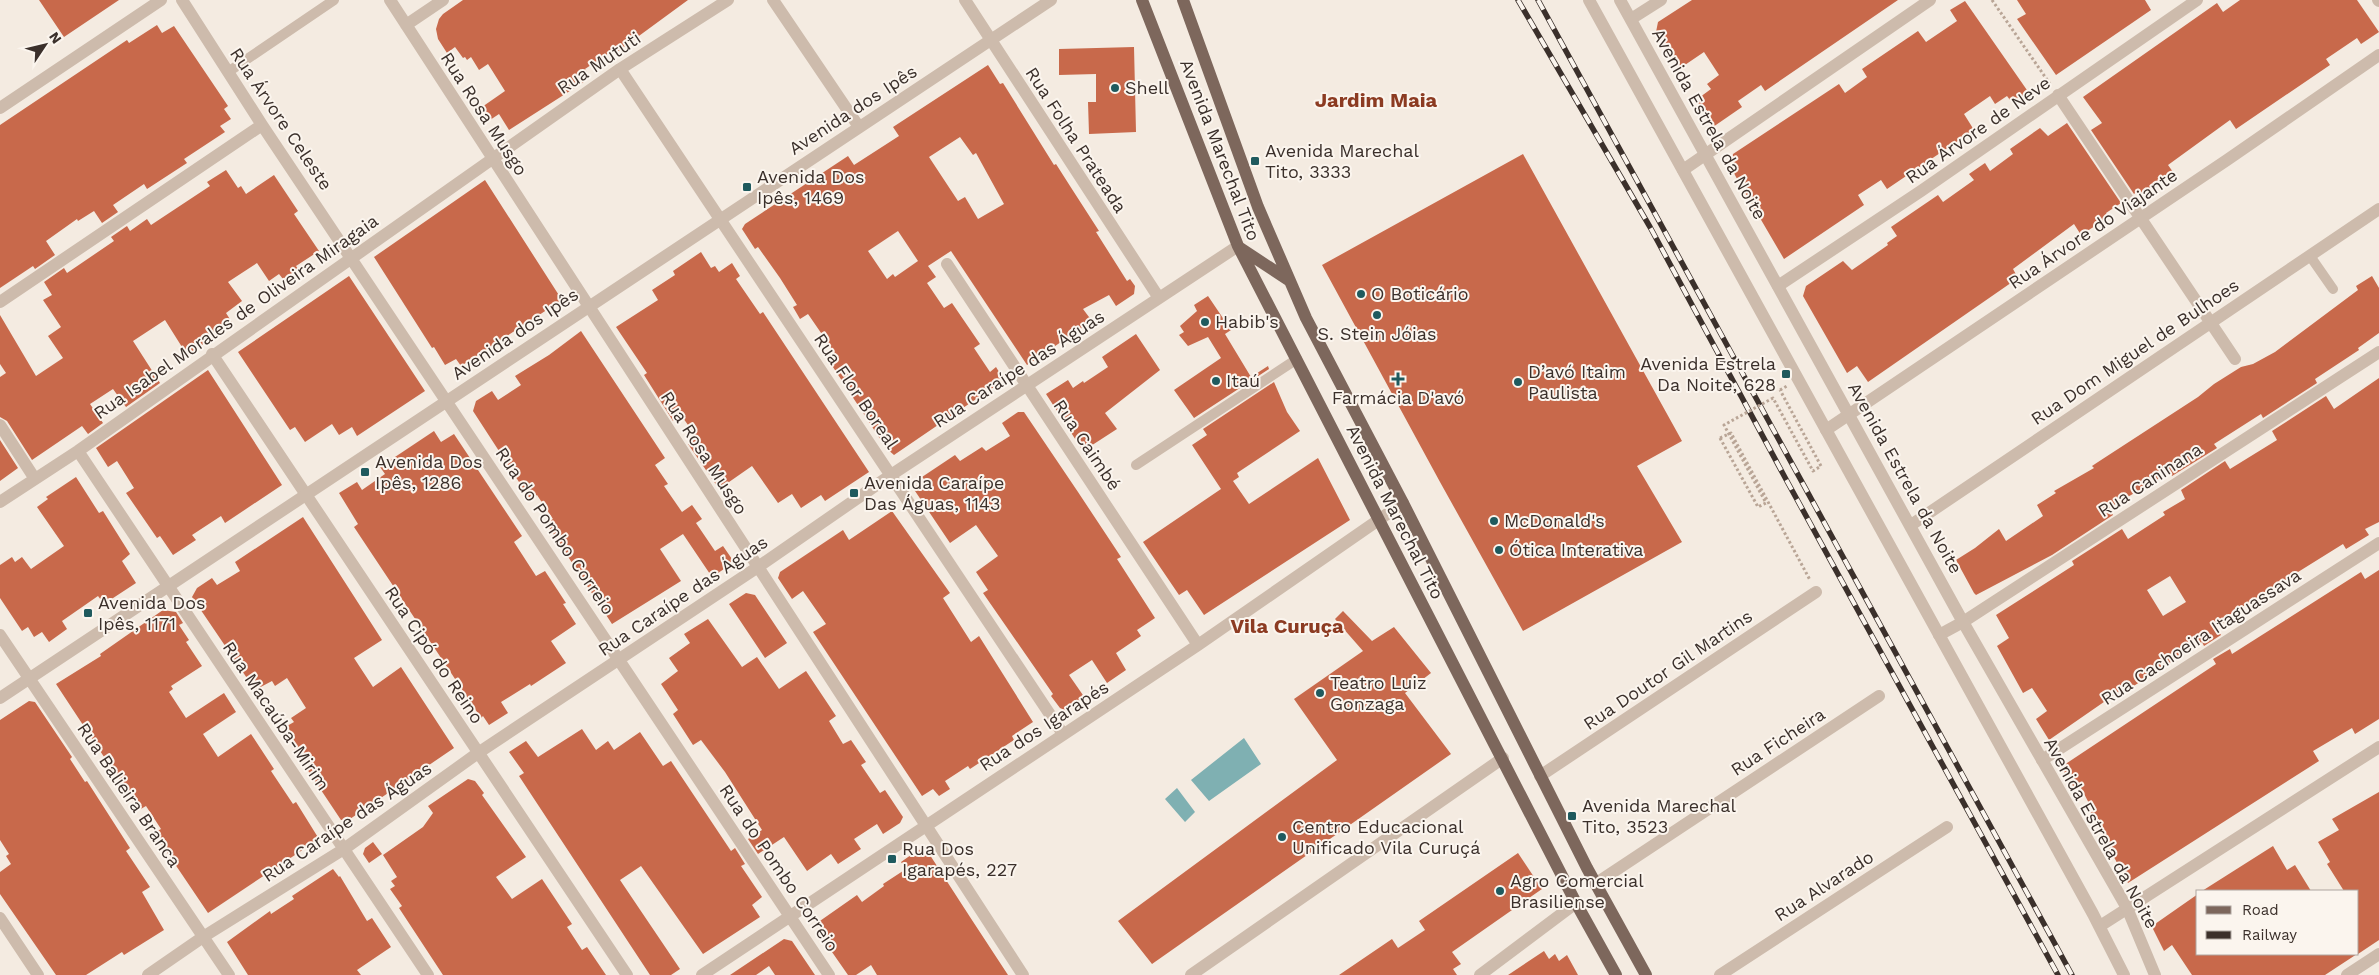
<svg xmlns="http://www.w3.org/2000/svg" width="2379" height="975" viewBox="0 0 2379 975" font-family="'Work Sans',sans-serif">
<style>
.water{fill:#7fb0b2}
.building{fill:#c8694b;fill-rule:evenodd}
.lines{fill:none;stroke-linecap:round;stroke-linejoin:round}
.path{stroke:#b9a596;stroke-width:3;stroke-dasharray:2.5 2.5;stroke-linecap:butt}
.service{stroke:#cdbbac;stroke-width:10}
.minor{stroke:#cdbbac;stroke-width:12}
.tertiary{stroke:#cdbbac;stroke-width:12}
.primary{stroke:#7d675c;stroke-width:12}
.rail-casing{stroke:#3b302b;stroke-width:5.5}
.rail{stroke:#fbf5ee;stroke-width:4;stroke-dasharray:11;stroke-linecap:butt}
.path-bridge{stroke:#b9a596;stroke-width:3;stroke-dasharray:2.5 2.5;stroke-linecap:butt}
.poi-dot{fill:#1f5a5e;stroke:#fbf5ee;stroke-width:2}
.labels{text-anchor:middle;stroke-width:4;stroke-linejoin:round;paint-order:stroke}
.street-label{font-size:18px;fill:#3b302b;stroke:#fbf5ee}
.poi-label{font-size:18px;fill:#3b302b;stroke:#fbf5ee;text-anchor:start}
.quarter-label{font-size:20px;font-weight:bold;fill:#8c3b22;stroke:#fbf5ee}
</style>
<rect width="100%" height="100%" fill="#f4ebe1"/>
<!-- water -->
<path class="water" d="M1244,738L1261,764L1209,801L1191,780Z
M1177,788L1195,812L1185,822L1165,799Z"/>
<!-- building -->
<path class="building" d="M39,0H119L64,37Z
M463,0H688L617,52L615,49L585,69L587,72L583,74L587,80L509,130L499,114L490,120L482,107L505,91L488,64L479,70L471,57L467,60L465,57L463,58L455,47L447,53L438,39L436,29L439,19L443,14Z
M1692,0H1898L1765,91L1761,85L1738,101L1742,107L1713,127L1696,100L1711,89L1707,84L1719,75L1704,52L1679,69L1656,32L1658,22Z
M2017,0H2145L2151,10L2056,75L2017,19L2026,14Z
M2240,0H2357L2379,32L2361,44L2357,38L2326,59L2330,65L2236,129L2230,120L2168,165L2173,172L2140,195L2137,191L2134,194L2091,130L2102,123L2083,97L2217,3L2223,12Z
M1965,1L2029,93L2013,104L2007,96L1995,104L1990,96L1964,114L1974,130L1887,189L1881,180L1858,195L1864,205L1784,259L1736,177L1731,167L1733,154L1839,84L1845,93L1867,77L1862,69L1918,31L1926,42L1957,21L1950,10Z
M157,25L162,33L174,26L228,106L224,109L231,119L220,126L225,132L184,159L187,163L147,189L144,184L113,205L118,212L102,223L94,211L78,221L77,219L46,241L55,255L35,269L33,266L0,288V125L127,40L129,43Z
M1134,47L1136,132L1089,134L1088,102H1096V74L1059,75V49Z
M988,65L1000,84L1003,83L1054,165L1056,164L1070,186L1099,231L1096,232L1127,281L1130,279L1135,286L1134,294L1116,306L1109,295L1083,309L1092,321L1027,365L951,251L928,266L936,277L927,283L944,308L952,303L980,344L974,348L990,372L996,367L1004,380L894,455L886,448L831,364L839,359L808,314L800,319L793,307L797,305L780,278L758,247L755,249L742,229L745,224L848,156L854,165L899,136L893,127ZM960,137L973,155L976,153L1004,204L978,219L965,197L958,201L929,157ZM898,231L918,261L895,277L893,274L887,279L868,251Z
M2067,123L2121,203L2106,213L2109,217L2081,235L2074,224L2013,269L2018,278L1868,382L1857,366L1847,373L1803,296L1806,286L1843,261L1852,270L1888,245L1887,243L1897,236L1891,227L1938,195L1943,202L1974,180L1969,174L1985,163L1990,171L2013,154L2010,149L2040,128L2048,136Z
M1523,154L1682,441L1637,466L1682,542L1523,631L1440,482L1322,265Z
M226,170L238,188L241,186L246,194L274,175L298,211L294,214L319,251L296,266L298,269L283,279L279,274L269,281L257,263L228,282L242,301L226,313L233,324L187,355L165,320L133,341L160,383L126,407L113,389L90,404L103,423L88,434L82,426L32,460L7,421L0,417V377L6,373L0,364V315L36,376L63,358L48,336L61,327L43,300L52,295L44,282L64,268L67,273L114,241L111,237L127,226L130,231L147,219L151,225L210,186L207,182Z
M485,180L562,300L461,366L456,359L445,365L434,347L432,348L374,257Z
M701,252L711,268L715,266L719,272L732,263L740,276L736,279L760,314L763,312L869,472L825,501L821,495L801,508L792,494L778,503L752,466L719,489L688,444L697,438L681,415L673,421L644,375L647,373L616,327L658,300L652,290L675,275L673,271Z
M349,276L425,391L357,436L352,427L339,435L332,424L305,442L295,427L290,430L238,352Z
M2372,276L2379,288V333L2358,348L2359,350L2315,379L2317,383L2263,418L2261,414L2214,444L2217,448L2172,476L2170,472L2109,508L2113,515L2052,555L1976,595L1974,593L1956,560L1975,548L1999,529L2006,541L2043,516L2037,505L2056,493L2054,491L2094,468L2092,466L2098,462L2198,397L2214,384L2241,367L2253,364L2275,352L2358,290L2356,286Z
M1208,296L1231,330L1225,334L1251,377L1268,366L1269,369L1194,418L1174,390L1221,358L1208,337L1188,346L1179,335L1184,332L1180,326L1197,311L1194,305Z
M581,331L665,458L655,465L668,484L664,486L682,512L692,505L702,519L696,523L715,551L723,546L732,559L730,565L712,577L683,534L660,549L681,581L612,624L546,523L553,519L537,495L530,499L473,411L476,401L492,391L498,400L521,385L515,376L549,355Z
M1136,334L1160,370L1105,413L1117,429L1083,451L1046,394L1068,380L1073,388L1083,381L1084,383L1108,367L1102,357Z
M208,370L282,485L225,523L221,516L192,535L196,540L173,555L160,536L157,538L126,493L134,488L117,461L108,467L96,448Z
M2379,378V522L2365,529L2369,535L2346,549L2343,544L2226,617L2228,620L2216,627L2221,635L2204,646L2202,642L2129,689L2127,686L2049,740L2036,719L2047,711L2032,688L2023,693L1997,646L2009,638L1996,615L2074,565L2072,561L2122,529L2128,539L2165,515L2163,512L2185,499L2181,490L2225,461L2230,469L2277,440L2272,431L2326,396L2334,409ZM2170,576L2186,602L2163,616L2147,590Z
M1274,382L1287,412L1300,431L1237,473L1239,477L1233,481L1249,504L1318,458L1350,520L1204,615L1187,590L1179,595L1143,542L1221,489L1192,445L1207,435L1203,429Z
M1018,412H1024L1078,492L1121,557L1117,559L1155,618L1137,630L1141,636L1116,653L1126,670L1107,683L1092,660L1069,675L1085,698L1067,711L1060,708L1051,696L1053,694L983,593L988,590L976,572L998,556L976,525L950,543L913,488L925,480L922,477L955,455L960,461L982,447L986,451L1010,436L1002,423Z
M434,431L441,442L454,434L522,536L514,542L536,576L545,571L566,603L563,604L576,624L551,641L566,663L531,686L530,684L501,702L508,713L489,725L483,716L481,718L354,527L358,524L339,493L357,482L362,490L385,474L380,467Z
M0,440L18,468L0,481Z
M76,477L99,513L103,511L130,554L122,561L136,583L104,604L98,596L62,621L67,629L49,642L42,632L34,637L28,627L22,631L0,598V565L12,557L15,562L22,557L31,569L64,546L37,507L48,499L46,497Z
M892,511L950,593L943,598L971,642L979,636L1033,722L1012,736L1014,740L970,769L968,766L945,781L950,789L939,796L933,789L922,796L813,632L826,624L803,591L792,599L778,578L780,572L843,530L849,540Z
M303,517L382,640L354,658L373,687L401,667L454,748L350,819L341,820L289,742L295,738L287,726L294,722L291,718L306,708L287,678L275,686L272,681L255,690L192,597L197,588L212,578L217,585L240,571L235,562Z
M2379,570V719L2355,734L2352,728L2313,751L2319,761L2128,883L2090,813L2093,811L2080,786L2075,789L2061,767L2216,664L2213,659L2230,649L2232,654L2361,572L2365,579Z
M746,593L755,595L787,643L765,658L729,604Z
M163,610L176,612L183,623L179,625L189,640L186,642L202,666L171,686L173,689L169,692L186,718L224,693L236,712L203,734L218,757L251,734L274,769L271,771L293,804L296,802L319,839L208,913L154,833L161,829L146,806L139,810L56,684L101,656L100,654Z
M1343,611L1372,641L1394,627L1431,673L1405,693L1451,754L1152,964L1118,921L1337,760L1294,699L1363,651L1335,619Z
M708,619L742,667L757,657L779,689L806,671L836,716L829,721L843,744L851,740L866,762L861,765L880,793L885,790L903,817L900,823L883,834L877,824L854,839L861,849L838,864L831,854L807,871L784,837L758,854L748,839L762,830L725,772L701,740L693,745L673,714L678,710L661,684L678,671L669,658L690,643L684,634Z
M29,701L35,702L72,757L70,759L85,782L87,781L130,848L126,851L150,887L142,892L164,930L124,955L122,952L86,975H56L0,894V872L11,864L6,856L9,854L0,840V720Z
M582,729L596,750L608,741L614,750L640,732L663,766L671,761L731,851L735,848L745,864L741,866L762,897L752,905L760,917L703,954L641,866L620,880L680,969L671,975H650L519,776L524,773L509,752L526,741L538,757Z
M468,779L475,781L484,793L482,795L526,857L496,877L512,899L542,879L572,924L567,927L582,950L587,947L606,975H443L399,908L402,906L390,889L395,886L391,881L397,877L383,855L423,827L433,813L428,806Z
M2379,792V940L2358,954V891H2344L2327,864L2330,862L2318,842L2339,830L2332,819Z
M373,842L382,854L369,863L363,854L365,848Z
M2273,846L2287,870L2295,865L2311,891H2202Z
M926,849L970,917L1008,975H877L871,965L856,975H848L825,942L829,940L817,923L857,895L862,902L884,886L883,884L906,869L901,862L918,850Z
M1518,853L1542,889L1452,952L1461,964L1453,969L1457,975H1339L1392,939L1398,948L1425,930L1419,921Z
M333,869L339,877L340,876L367,921L372,918L391,947L357,970L361,975H248L227,942L270,911L271,914L294,899L292,896Z
M2198,894V954H2357L2325,975H2192L2172,945L2164,951L2153,929L2155,924Z
M784,939L792,941L815,975H775L769,966L756,975H730Z
M1544,951L1549,959L1555,954L1559,961L1567,955L1578,975H1508Z"/>
<g class="lines">
<!-- path -->
<path class="path" d="M1992,0L2050,84
M1780,390L1787,386
M1720,438L1731,433L1810,580"/>
<!-- service -->
<path class="service" d="M228,72L334,0
M2310,256L2333,289
M1136,465L1297,359"/>
<!-- minor -->
<path class="minor" d="M182,0L262,125L829,975
M390,0L1023,975
M773,0L859,127
M965,0L1159,298
M2378,0L2379,1
M1631,19L1661,0
M406,25L443,0
M620,69L1063,734
M2058,95L2235,359
M0,108L161,0
M1683,170L1930,0
M947,264L1198,645
M1778,286L1921,191L2197,0
M0,302L262,125
M212,354L627,975
M0,425L35,479
M1826,430L2227,160L2379,55
M78,451L428,975
M0,502L78,451L620,69L728,0
M1911,525L2379,209
M0,635L229,975
M1939,635L1963,622L2379,352
M2042,760L2379,543
M1540,776L1816,592
M1595,884L1879,696
M0,918L38,975
M2100,926L2379,747
M148,975L203,937L344,849L478,753L758,567L891,475L1238,246
M702,975L1198,645L1403,503
M1191,975L1503,758
M1720,975L1947,827
M2347,975L2379,954"/>
<!-- tertiary -->
<path class="tertiary" d="M1589,0L2093,914L2124,975
M1620,0L1963,622L2127,908L2155,975
M0,698L1051,0
M1480,975L1576,903"/>
<!-- primary -->
<path class="primary" d="M1142,0L1238,246L1576,903L1616,975
M1183,0L1258,207L1306,318L1403,503L1587,868L1646,975
M1240,248L1290,281"/>
<defs>
<path id="rail" d="M1518,0L1650,227L1788,483L2058,975
M1538,0L2072,975"/>
</defs>
<!-- rail casing -->
<use href="#rail" class="rail-casing"/>
<!-- rail -->
<use href="#rail" class="rail"/>
<!-- path-bridge -->
<path class="path-bridge" d="M1720,438L1758,507L1766,503L1724,425L1773,398L1813,471L1821,466L1780,390"/>
</g>
<!-- markers -->
<g class="poi-dot">
<circle cx="1115" cy="88" r="5"/>
<rect x="1250" y="156" width="10" height="10" rx="2.5"/>
<rect x="742" y="182" width="10" height="10" rx="2.5"/>
<circle cx="1361" cy="294" r="5"/>
<circle cx="1377" cy="315" r="5"/>
<circle cx="1205" cy="322" r="5"/>
<rect x="1781" y="369" width="10" height="10" rx="2.5"/>
<path d="M1395.5 371.5h5v5h5v5h-5v5h-5v-5h-5v-5h5z"/>
<circle cx="1216" cy="381" r="5"/>
<circle cx="1518" cy="382" r="5"/>
<rect x="360" y="467" width="10" height="10" rx="2.5"/>
<rect x="849" y="488" width="10" height="10" rx="2.5"/>
<circle cx="1494" cy="521" r="5"/>
<circle cx="1499" cy="550" r="5"/>
<rect x="83" y="608" width="10" height="10" rx="2.5"/>
<circle cx="1320" cy="693" r="5"/>
<rect x="1567" y="811" width="10" height="10" rx="2.5"/>
<circle cx="1282" cy="837" r="5"/>
<rect x="887" y="854" width="10" height="10" rx="2.5"/>
<circle cx="1500" cy="891" r="5"/>
</g>
<g class="labels">
<!-- street labels -->
<g class="street-label">
<text transform="translate(599 63) rotate(-34)" y="6">Rua Mututi</text>
<text transform="translate(853 110) rotate(-33)" y="6">Avenida dos Ipês</text>
<text transform="translate(484 114) rotate(57)" y="6">Rua Rosa Musgo</text>
<text transform="translate(281 119) rotate(56)" y="6">Rua Árvore Celeste</text>
<text transform="translate(1709 124) rotate(61)" y="6">Avenida Estrela da Noite</text>
<text transform="translate(1978 130) rotate(-35)" y="6">Rua Árvore de Neve</text>
<text transform="translate(1076 140) rotate(57)" y="6">Rua Folha Prateada</text>
<text transform="translate(1220 150) rotate(69)" y="6">Avenida Marechal Tito</text>
<text transform="translate(2093 229) rotate(-34)" y="6">Rua Árvore do Viajante</text>
<text transform="translate(236 317) rotate(-35)" y="6">Rua Isabel Morales de Oliveira Miragaia</text>
<text transform="translate(515 334) rotate(-34)" y="6">Avenida dos Ipês</text>
<text transform="translate(2135 352) rotate(-34)" y="6">Rua Dom Miguel de Bulhoes</text>
<text transform="translate(1019 369) rotate(-33)" y="6">Rua Caraípe das Águas</text>
<text transform="translate(856 391) rotate(56)" y="6">Rua Flor Boreal</text>
<text transform="translate(1087 445) rotate(56)" y="6">Rua Caimbé</text>
<text transform="translate(704 453) rotate(57)" y="6">Rua Rosa Musgo</text>
<text transform="translate(1905 478) rotate(61)" y="6">Avenida Estrela da Noite</text>
<text transform="translate(2150 480) rotate(-33)" y="6">Rua Caninana</text>
<text transform="translate(1395 512) rotate(63)" y="6">Avenida Marechal Tito</text>
<text transform="translate(555 531) rotate(56)" y="6">Rua do Pombo Correio</text>
<text transform="translate(683 596) rotate(-34)" y="6">Rua Caraípe das Águas</text>
<text transform="translate(2201 637) rotate(-33)" y="6">Rua Cachoeira Itaguassava</text>
<text transform="translate(434 655) rotate(56)" y="6">Rua Cipó do Reino</text>
<text transform="translate(1668 670) rotate(-34)" y="6">Rua Doutor Gil Martins</text>
<text transform="translate(276 716) rotate(56)" y="6">Rua Macaúba-Mirim</text>
<text transform="translate(1044 726) rotate(-33)" y="6">Rua dos Igarapés</text>
<text transform="translate(1778 742) rotate(-33)" y="6">Rua Ficheira</text>
<text transform="translate(129 795) rotate(56)" y="6">Rua Balieira Branca</text>
<text transform="translate(347 822) rotate(-34)" y="6">Rua Caraípe das Águas</text>
<text transform="translate(2101 833) rotate(61)" y="6">Avenida Estrela da Noite</text>
<text transform="translate(779 868) rotate(56)" y="6">Rua do Pombo Correio</text>
<text transform="translate(1824 886) rotate(-33)" y="6">Rua Alvarado</text>
</g>
<!-- poi labels -->
<g class="poi-label">
<text x="1125" y="94">Shell</text>
<text x="1265" y="157">Avenida Marechal<tspan x="1265" dy="21">Tito, 3333</tspan></text>
<text x="757" y="183">Avenida Dos<tspan x="757" dy="21">Ipês, 1469</tspan></text>
<text x="1371" y="300">O Boticário</text>
<text x="1215" y="328">Habib's</text>
<text x="1377" y="340" text-anchor="middle">S. Stein Jóias</text>
<text x="1776" y="370" text-anchor="end">Avenida Estrela<tspan x="1776" dy="21">Da Noite, 628</tspan></text>
<text x="1528" y="378">D’avó Itaim<tspan x="1528" dy="21">Paulista</tspan></text>
<text x="1226" y="387">Itaú</text>
<text x="1398" y="404" text-anchor="middle">Farmácia D'avó</text>
<text x="375" y="468">Avenida Dos<tspan x="375" dy="21">Ipês, 1286</tspan></text>
<text x="864" y="489">Avenida Caraípe<tspan x="864" dy="21">Das Águas, 1143</tspan></text>
<text x="1504" y="527">McDonald's</text>
<text x="1509" y="556">Ótica Interativa</text>
<text x="98" y="609">Avenida Dos<tspan x="98" dy="21">Ipês, 1171</tspan></text>
<text x="1330" y="689">Teatro Luiz<tspan x="1330" dy="21">Gonzaga</tspan></text>
<text x="1582" y="812">Avenida Marechal<tspan x="1582" dy="21">Tito, 3523</tspan></text>
<text x="1292" y="833">Centro Educacional<tspan x="1292" dy="21">Unificado Vila Curuçá</tspan></text>
<text x="902" y="855">Rua Dos<tspan x="902" dy="21">Igarapés, 227</tspan></text>
<text x="1510" y="887">Agro Comercial<tspan x="1510" dy="21">Brasiliense</tspan></text>
</g>
<!-- quarter labels -->
<g class="quarter-label">
<text x="1376" y="107">Jardim Maia</text>
<text x="1287" y="633">Vila Curuça</text>
</g>
</g>
<!-- legend -->
<rect x="2196" y="890" width="162" height="65" fill="#fbf5ee" stroke="#aea6a0"/>
<rect x="2206" y="906" width="25" height="8" fill="#7d675c" stroke="#aea6a0"/>
<text x="2242" y="915" font-size="15" fill="#3b302b">Road</text>
<rect x="2206" y="931" width="25" height="8" fill="#3b302b" stroke="#aea6a0"/>
<text x="2242" y="940" font-size="15" fill="#3b302b">Railway</text>
<!-- north arrow -->
<g transform="translate(45 45) rotate(55)" stroke="#fbf5ee" stroke-width="4" paint-order="stroke">
<path d="M0-4L9 19L0 12L-9 19Z" fill="#3b302b"/>
<text y="-8" font-size="14" font-weight="bold" text-anchor="middle" fill="#3b302b">N</text>
</g>
</svg>
